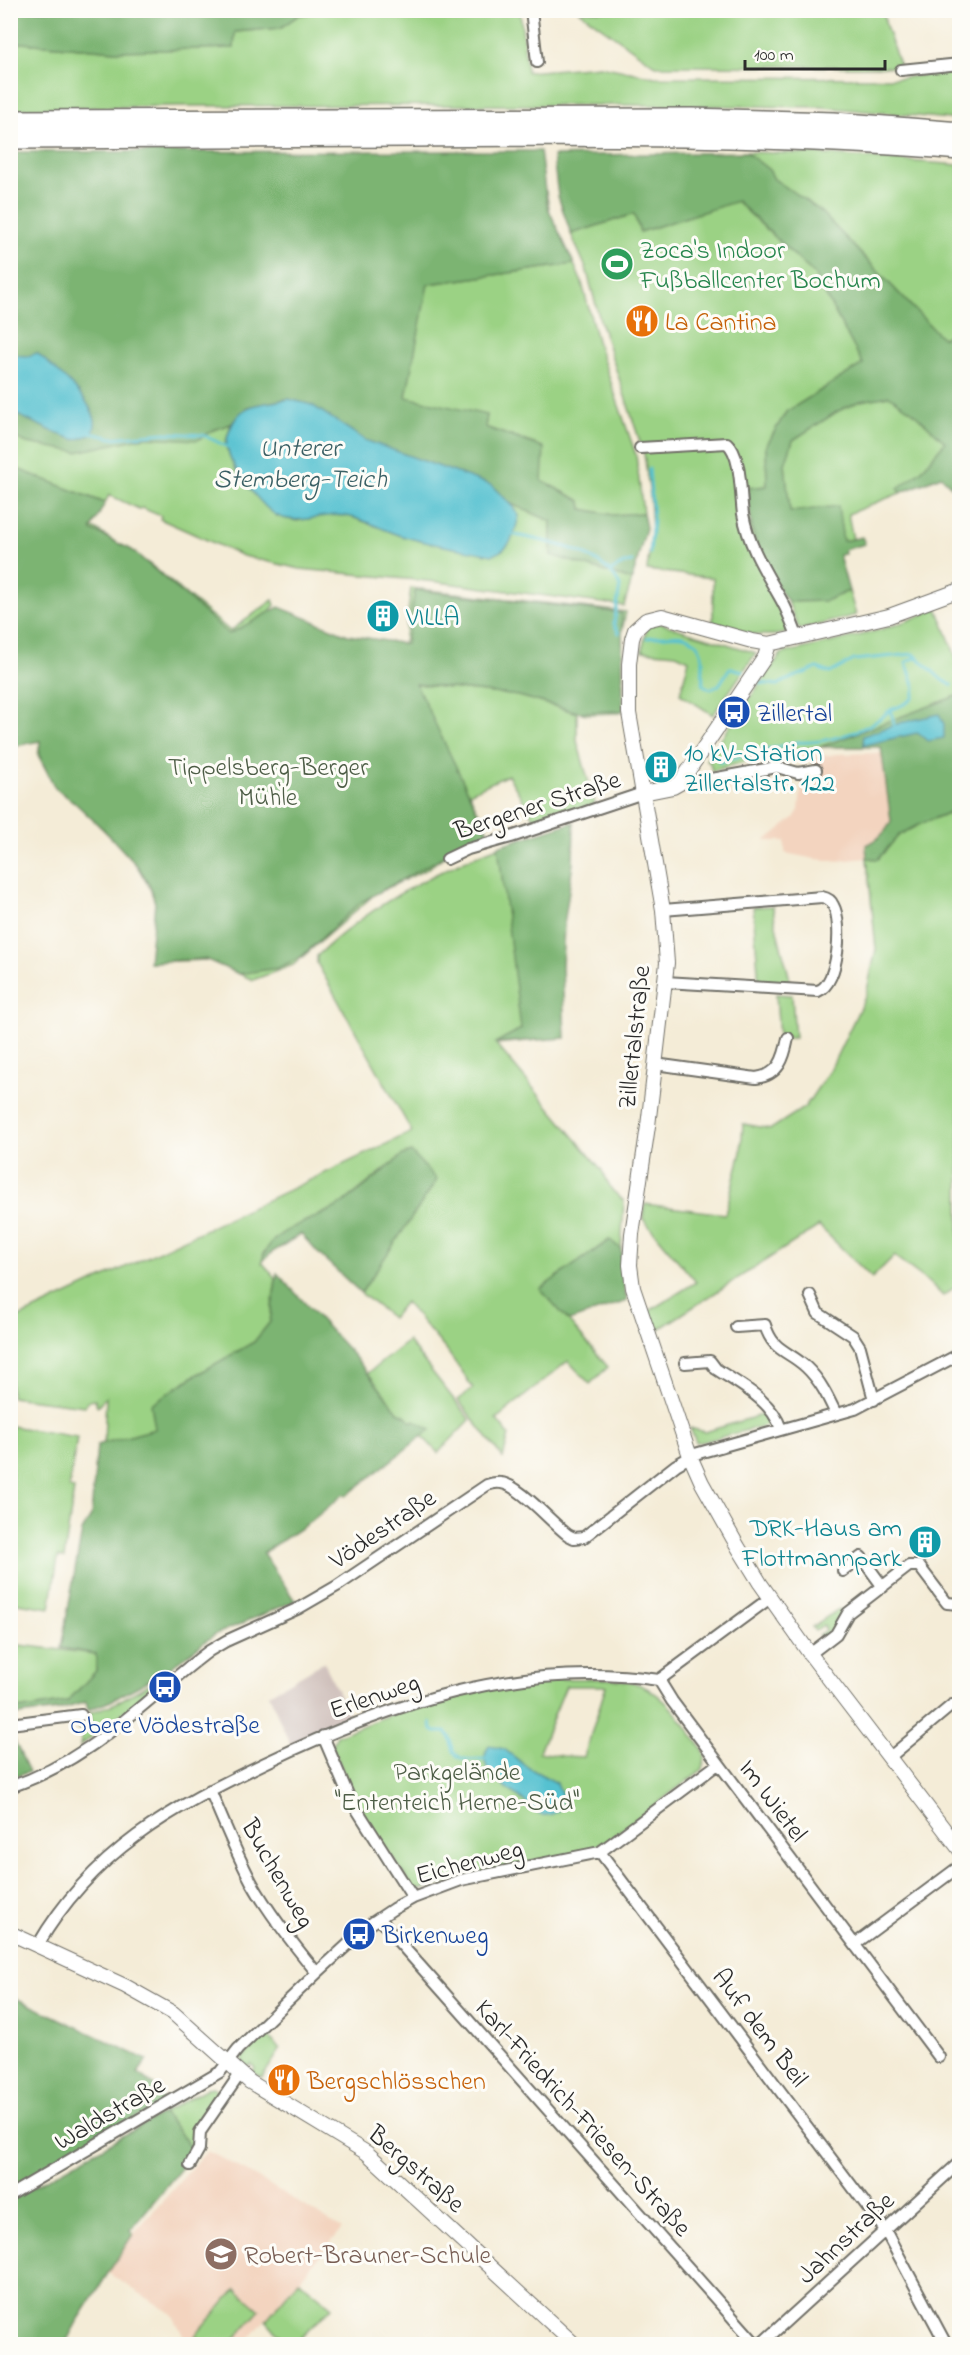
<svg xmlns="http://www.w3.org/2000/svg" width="970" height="2355" viewBox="0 0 970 2355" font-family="'Indie Flower',sans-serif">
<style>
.built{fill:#f3d4bf}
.industrial{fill:#cfc0bb}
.green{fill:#9bd284;stroke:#637e58;stroke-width:1.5;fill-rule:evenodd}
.forest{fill:#7cb472;stroke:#54704e;stroke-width:1.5}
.water{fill:#55c1d0;stroke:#40767e;stroke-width:1.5}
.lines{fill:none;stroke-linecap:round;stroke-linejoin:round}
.stream{stroke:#55c1d0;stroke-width:3}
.minor-casing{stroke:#716f67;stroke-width:14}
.tertiary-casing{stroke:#716f67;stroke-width:16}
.motorway-casing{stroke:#716f67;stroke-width:24}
.minor{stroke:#fff;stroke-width:10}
.tertiary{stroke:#fff;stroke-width:14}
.motorway{stroke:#fff;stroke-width:21}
.labels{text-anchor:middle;stroke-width:6;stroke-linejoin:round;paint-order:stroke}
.leisure-label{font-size:26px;fill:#27864d;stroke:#fdfcf7;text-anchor:start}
.food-label{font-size:26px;fill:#c56008;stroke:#fdfcf7;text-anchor:start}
.culture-label{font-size:26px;fill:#0d838f;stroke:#fdfcf7;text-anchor:start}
.transit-label{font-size:26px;fill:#164399;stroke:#fdfcf7;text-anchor:start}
.park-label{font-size:26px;fill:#4d5d46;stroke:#fdfcf7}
.street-label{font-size:26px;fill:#2b2b2b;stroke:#fdfcf7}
.education-label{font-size:26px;fill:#785e54;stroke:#fdfcf7;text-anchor:start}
.water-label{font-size:27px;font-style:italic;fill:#3a6065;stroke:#fdfcf7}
</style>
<rect width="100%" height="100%" fill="#fdfcf7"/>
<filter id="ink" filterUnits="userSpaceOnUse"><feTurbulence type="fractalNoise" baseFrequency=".0167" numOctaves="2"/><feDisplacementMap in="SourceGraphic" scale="12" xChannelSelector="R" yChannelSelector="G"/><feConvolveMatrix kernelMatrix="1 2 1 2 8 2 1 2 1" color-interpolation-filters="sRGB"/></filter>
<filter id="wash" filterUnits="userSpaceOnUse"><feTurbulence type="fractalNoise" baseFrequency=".008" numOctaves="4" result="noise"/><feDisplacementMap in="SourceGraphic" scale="24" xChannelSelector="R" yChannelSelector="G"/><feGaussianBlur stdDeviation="1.35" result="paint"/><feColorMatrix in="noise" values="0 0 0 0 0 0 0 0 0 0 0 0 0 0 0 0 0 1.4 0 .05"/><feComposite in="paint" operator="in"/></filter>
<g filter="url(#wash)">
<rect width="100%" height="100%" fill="#f4ecd7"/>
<!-- built -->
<path class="built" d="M882,753L891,821L888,828L877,839L866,845L867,858L837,861L815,859L785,853V841H765L794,818L799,810L802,781L816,778L812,757L838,754Z
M207,2151L248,2172L342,2229L245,2344H188L172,2314L108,2273L133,2234Z"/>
<!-- industrial -->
<path class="industrial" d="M324,1662L351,1719L290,1745L269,1694Z"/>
<!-- green -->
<path class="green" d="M323,11H520L527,72L600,66L655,77L900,78L958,71L959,120L822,107L623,105L176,106L11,109L10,42L116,51L234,48L235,32L280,28L299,15Z
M579,11H883L886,26L900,67L656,66Z
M746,152L818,154L959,165V330L943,338L939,335L819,210L774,179L769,170Z
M11,170L546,191L550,213L573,262L429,284L574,264L582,283L599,348L636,455L643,513L613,515L582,509L581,501L541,481L543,447L485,427L487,415L260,391L198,440L213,430L231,424L225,445L237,472L277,516L297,521L326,515L349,516L403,536L519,516L511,504L551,521V555L632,580L624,606L438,582L300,569L243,556L160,519L161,516L142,508L139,509L109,495L105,503L81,494L74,522L95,529L151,565L230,631L273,600L275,605L270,611L269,618C310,630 362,645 404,643L411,588L626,612L621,636L620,713L586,714L469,683L423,685L519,696L577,713V741L595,804L537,824L508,775L469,793L492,839L450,852L427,869L375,894L293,965L253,980L208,960L150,962L156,905L150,888L136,864L123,849L75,802L56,788L38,755L41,737L11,671Z
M736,201L814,274L863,364L786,412L766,446L767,486L736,489L789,628L788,632C763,641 736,630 713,622V578L647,570L652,531L650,496L644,454L601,324L586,268L571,234L634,214L640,232Z
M889,396L913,412L945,442L921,471L899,488L900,493L848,514L853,539L843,542L790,512L785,464L793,440L838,411L860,401Z
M849,591L856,615L802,629L798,627L788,602L825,601Z
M937,608L959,665V695L820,747L771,754L712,771L710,763L706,760L781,654C833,641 889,632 937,608Z
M659,623L756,653L713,715L680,694L689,660L676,654L642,651L647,626Z
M956,810L960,815L959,1284L943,1296L930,1283L894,1256L872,1278L819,1226L656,1331L649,1311L696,1282L643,1219L645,1204L725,1214L741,1152L743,1124L771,1129L805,1107L830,1070L866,995L876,949L867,858L878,859L899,835L918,825Z
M522,838L537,1040L496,1044L601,1169L612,1190L624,1201L621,1249L609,1240L541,1289L608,1367L590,1384L568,1361L496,1419L509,1435L503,1458L458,1400L473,1388L447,1351L405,1302L392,1318L361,1293L436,1180L403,1155L339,1206L297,1225L264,1252L262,1262L276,1279L270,1322L254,1342L191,1378L152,1404L156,1429L104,1443L106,1397L97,1406L95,1399L89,1400L84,1406L11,1397V1321L412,1132L317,963V956C376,900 446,865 522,838Z
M773,906C775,933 786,959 791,985L759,984L753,907Z
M776,994L792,995L795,1038H779Z
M408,1341L470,1420L438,1453L422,1436L431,1430L411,1423L407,1416L398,1412L392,1404L368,1373Z
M768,1413L772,1420L771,1424L702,1442H696L690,1428L705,1432Z
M11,1426L77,1437L69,1488L74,1489L64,1558L58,1557L50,1608L11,1602Z
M839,1609L842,1613L833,1631L822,1639L819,1635L826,1630L823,1625L815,1631L812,1627Z
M10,1644L96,1654V1671L67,1702L32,1708L11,1709Z
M169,1673L139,1700L80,1746L82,1732L78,1726L70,1723L85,1729L91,1727L89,1713L114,1704Z
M558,1679C579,1679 613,1677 632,1682C666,1691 684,1725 704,1751L705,1759L703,1769L608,1840L586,1851L419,1890L413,1888L359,1808L332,1746L337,1736L389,1715L474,1690ZM566,1686H606L584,1757L562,1756L539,1752Z
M266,2033L280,2050L262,2078L253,2072L255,2068L251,2064L248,2067L243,2062L242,2058Z
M213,2087L222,2093L195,2136L193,2154L184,2138L163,2113L207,2088Z
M299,2280L332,2307L294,2344H287L266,2320Z
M236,2289L260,2310L230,2344H205L195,2336Z"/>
<!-- forest -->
<path class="forest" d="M10,11L11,10L323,11L299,15L280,28L235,32L234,48L116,51L11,42Z
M540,151L547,206L574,264L428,284L406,397L487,415L485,427L544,448L542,481L581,501L582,509L613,515L643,513L646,528L632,580L551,555V521L511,504L489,485L365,441L312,408L286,399L247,407L231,424L213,430L198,440L145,437L77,452L27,443L11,436L10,152Z
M746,152L769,170L774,179L819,210L939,335L943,338L959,330V338L952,343L959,355V499L953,488L941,476L900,493L898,488L921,471L945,442L913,412L889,396L860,401L838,411L793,440L785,464L790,512L838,506L843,541L862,537L865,544L844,550L845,554L839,555L849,591L825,601L788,602L762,564L752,529L747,488L767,486L766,446L786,412L863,364L814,274L737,201L640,232L634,214L571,234L558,196L553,156Z
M10,466L105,503L91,530L132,550L229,634L279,607L348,635L406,644L415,590L622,613L623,711L577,712L519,696L416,684L491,839L466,844L361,902L301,957L278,968L239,974L205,959L149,962L155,903L150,886L140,869L104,830L74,802L55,788L39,755L40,741L11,747Z
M959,695V815L955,810L918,825L899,835L878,859L867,858L866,845C877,841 887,831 891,821L881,747H820Z
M574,822L573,863L564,925L562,967L565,1038L495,1043L521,1029L498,846Z
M411,1152L437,1180L361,1293L319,1254L301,1234L271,1253L262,1262C269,1225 316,1223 341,1204C363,1189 383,1171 403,1155Z
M610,1240L621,1249L622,1274L627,1301L569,1321L540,1289Z
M277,1273L354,1356L398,1412L408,1417L411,1422L414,1420L431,1429L346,1496L344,1494L310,1522L263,1553L295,1601L214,1635L166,1671L111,1701L88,1710L86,1702L59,1710L11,1716V1709L32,1708L67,1702L96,1671V1654L61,1648L82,1531L91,1516L97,1445L155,1429L151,1404L191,1378L254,1342L270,1322Z
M10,1731L29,1772L11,1778H10Z
M11,1996L147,2060L138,2073L156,2087L164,2102L11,2190Z
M163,2113L184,2138L193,2154L130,2230L133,2234L77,2322L65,2344H11L10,2200Z"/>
<!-- water -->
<path class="water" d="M37,353C55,369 89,396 95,420C96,425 94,430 93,434L76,440L58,434L11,412V355L28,356Z
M289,399L312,405L365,440L491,485L511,504L519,516C514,535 512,549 492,555C462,549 431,545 402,536C385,531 368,521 351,517C327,510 302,527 278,516C262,509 222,458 227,439C237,401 255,406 289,399Z
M939,714L944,724V738L928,741L924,737L917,733L864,745L863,736L900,723Z
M489,1746L504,1749L529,1768L557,1783L562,1795L559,1810C554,1814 548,1816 541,1815C535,1813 528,1804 523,1800C507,1788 473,1770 489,1746Z"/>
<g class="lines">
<!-- stream -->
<path class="stream" d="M91,433L112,438L165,433L203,435L228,447
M649,469L653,518L650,553
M511,534C547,542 602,549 620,586L614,624L619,633
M611,571L625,563L632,562
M647,638C671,635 699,628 703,661C703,669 702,676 703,685L711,689L719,685L730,668L743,671
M760,683L778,685C790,677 804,674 817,668L830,673L854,660L914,654L942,680L952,685
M891,710L894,725
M719,762L798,742C821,744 859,733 878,720C882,718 885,714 889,711C897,706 906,706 913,698L915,687L906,662L915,658L921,660
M431,1722L432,1730L435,1732H446C450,1736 451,1740 452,1746C457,1764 470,1759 486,1759"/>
</g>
</g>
<g filter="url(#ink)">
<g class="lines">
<defs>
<path id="minor" d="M531,10L537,62
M901,70L960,64
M640,448L727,443C742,456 740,494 743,514C749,548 767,574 783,603C789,614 793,626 798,638
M680,783H690L777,767L798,773L816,770
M447,859L468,849L511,837L643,793
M663,910L822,897C827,898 831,900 833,905C843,922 839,984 818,991L665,982
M655,1064L756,1078C779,1075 784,1059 788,1038
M810,1295L818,1313L853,1336L860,1347L874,1400
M736,1327L765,1325C773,1352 788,1350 806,1367C820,1380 828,1397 836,1414
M685,1363L710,1361L716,1369C740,1385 772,1400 781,1429
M843,1571L861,1557L883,1587
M810,1654L836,1634L848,1613L909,1566H919L947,1603L960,1604
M659,1680L672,1701L939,2057
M10,1724L81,1715
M323,1736L349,1797L413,1898
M890,1757L952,1705
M10,1787C95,1758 140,1703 209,1651L226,1641L299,1608L337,1586L487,1485C492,1483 496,1482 501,1483C518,1484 552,1523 568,1535L574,1538L584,1537L676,1465L695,1454L855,1409L960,1354
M210,1790C223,1821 236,1853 252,1883C270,1915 293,1944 317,1973
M600,1852L885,2230L946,2344
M380,1918L390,1932L756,2344
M855,1944L960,1866
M38,1945C92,1851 172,1808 265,1763C390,1703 519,1660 659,1680L770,1598
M190,2165L199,2149L200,2132L240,2074
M10,2195L220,2072L238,2049L317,1973L369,1925L393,1909L413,1898L461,1880L600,1852L718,1764
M761,2344L960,2162"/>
<path id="tertiary" d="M960,590L889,616L769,644L752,641L662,616L646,620L635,630L632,639L629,664V713L663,910L667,963L648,1126L632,1234L630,1265L633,1288L690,1456L702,1483L738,1547L760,1583L810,1654L960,1850
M643,793L673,787L680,783L765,657L769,644
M10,1933L125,1986L173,2013L250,2082L367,2153L574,2344"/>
<path id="motorway" d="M10,121L691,119L834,123L960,133
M10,138C144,137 278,137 411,136C594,134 777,134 960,149"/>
</defs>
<!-- minor casing -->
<use href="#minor" class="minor-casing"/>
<!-- tertiary casing -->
<use href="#tertiary" class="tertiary-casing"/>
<!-- motorway casing -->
<use href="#motorway" class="motorway-casing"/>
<!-- minor -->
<use href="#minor" class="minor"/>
<!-- tertiary -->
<use href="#tertiary" class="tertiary"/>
<!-- motorway -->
<use href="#motorway" class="motorway"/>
</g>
</g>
<!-- icons -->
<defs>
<symbol id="stadium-disc" viewBox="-11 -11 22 22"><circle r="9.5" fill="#2e9e5b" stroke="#fdfcf7"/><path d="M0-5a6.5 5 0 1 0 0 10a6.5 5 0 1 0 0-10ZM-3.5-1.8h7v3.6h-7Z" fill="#fff"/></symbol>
<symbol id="restaurant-disc" viewBox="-11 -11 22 22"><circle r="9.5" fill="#e8710a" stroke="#fdfcf7"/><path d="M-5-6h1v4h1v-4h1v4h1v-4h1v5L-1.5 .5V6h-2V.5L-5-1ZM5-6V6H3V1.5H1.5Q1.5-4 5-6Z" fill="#fff"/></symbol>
<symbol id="building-disc" viewBox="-11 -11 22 22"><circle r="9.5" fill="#0f9aa8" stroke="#fdfcf7"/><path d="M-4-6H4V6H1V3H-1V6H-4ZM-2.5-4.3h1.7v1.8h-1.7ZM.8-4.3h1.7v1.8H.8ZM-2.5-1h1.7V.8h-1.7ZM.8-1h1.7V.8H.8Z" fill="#fff"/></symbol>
<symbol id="bus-disc" viewBox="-11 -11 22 22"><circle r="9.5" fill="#1a4fb4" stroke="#fdfcf7"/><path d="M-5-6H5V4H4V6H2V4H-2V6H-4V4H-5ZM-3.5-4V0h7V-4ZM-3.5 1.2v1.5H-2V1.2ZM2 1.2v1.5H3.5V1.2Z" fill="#fff"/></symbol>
<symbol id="school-disc" viewBox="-11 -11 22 22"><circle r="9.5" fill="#8d6e63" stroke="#fdfcf7"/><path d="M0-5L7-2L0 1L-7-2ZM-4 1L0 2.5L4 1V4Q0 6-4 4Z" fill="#fff"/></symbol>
</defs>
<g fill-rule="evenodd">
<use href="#stadium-disc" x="598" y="245" width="38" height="38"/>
<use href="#restaurant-disc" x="623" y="302" width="38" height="38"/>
<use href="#building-disc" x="364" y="597" width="38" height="38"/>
<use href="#bus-disc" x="715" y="693" width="38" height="38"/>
<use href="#building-disc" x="642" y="748" width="38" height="38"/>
<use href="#building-disc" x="906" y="1523" width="38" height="38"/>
<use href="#bus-disc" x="146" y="1668" width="38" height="38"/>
<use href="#bus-disc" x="340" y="1915" width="38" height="38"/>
<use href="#restaurant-disc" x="265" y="2061" width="38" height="38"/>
<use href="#school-disc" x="202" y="2235" width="38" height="38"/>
</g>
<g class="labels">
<!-- leisure labels -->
<g class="leisure-label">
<text x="640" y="258">Zoca's Indoor<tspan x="640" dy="30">Fußballcenter Bochum</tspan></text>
</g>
<!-- food labels -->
<g class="food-label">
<text x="665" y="330">La Cantina</text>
<text x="307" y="2089">Bergschlösschen</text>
</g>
<!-- culture labels -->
<g class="culture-label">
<text x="406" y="625">VILLA</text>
<text x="684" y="761">10 kV-Station<tspan x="684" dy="30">Zillertalstr. 122</tspan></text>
<text x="902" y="1536" text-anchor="end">DRK-Haus am<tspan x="902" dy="30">Flottmannpark</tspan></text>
</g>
<!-- transit labels -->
<g class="transit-label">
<text x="757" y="721">Zillertal</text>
<text x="165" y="1733" text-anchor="middle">Obere Vödestraße</text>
<text x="382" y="1943">Birkenweg</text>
</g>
<!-- park labels -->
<g class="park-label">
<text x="268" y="775">Tippelsberg-Berger<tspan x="268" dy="30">Mühle</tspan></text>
<text x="457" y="1780">Parkgelände<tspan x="457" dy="30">"Ententeich Herne-Süd"</tspan></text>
</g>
<!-- street labels -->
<g class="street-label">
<text transform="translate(537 804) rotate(-18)" y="9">Bergener Straße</text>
<text transform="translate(633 1037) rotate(-84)" y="9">Zillertalstraße</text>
<text transform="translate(382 1528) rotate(-34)" y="9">Vödestraße</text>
<text transform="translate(374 1695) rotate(-19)" y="9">Erlenweg</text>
<text transform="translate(774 1800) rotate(53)" y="9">Im Wietel</text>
<text transform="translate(469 1861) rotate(-15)" y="9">Eichenweg</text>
<text transform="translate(279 1873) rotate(60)" y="9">Buchenweg</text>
<text transform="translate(761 2027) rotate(53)" y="9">Auf dem Beil</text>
<text transform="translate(109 2112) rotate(-30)" y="9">Waldstraße</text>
<text transform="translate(584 2117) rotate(48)" y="9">Karl-Friedrich-Friesen-Straße</text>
<text transform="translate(417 2168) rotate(41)" y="9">Bergstraße</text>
<text transform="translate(845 2237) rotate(-43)" y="9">Jahnstraße</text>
</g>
<!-- education labels -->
<g class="education-label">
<text x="244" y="2263">Robert-Brauner-Schule</text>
</g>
<!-- water labels -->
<g class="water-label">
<text x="300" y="456">Unterer<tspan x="300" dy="31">Stemberg-Teich</tspan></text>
</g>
</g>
<!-- margin -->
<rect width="970" height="2355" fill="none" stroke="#fdfcf7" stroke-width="36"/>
<!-- scale -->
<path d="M745 60v9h140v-9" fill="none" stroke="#2b2b2b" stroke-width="3"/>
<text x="754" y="60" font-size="18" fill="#2b2b2b" stroke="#fdfcf7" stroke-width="4.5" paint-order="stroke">100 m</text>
</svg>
